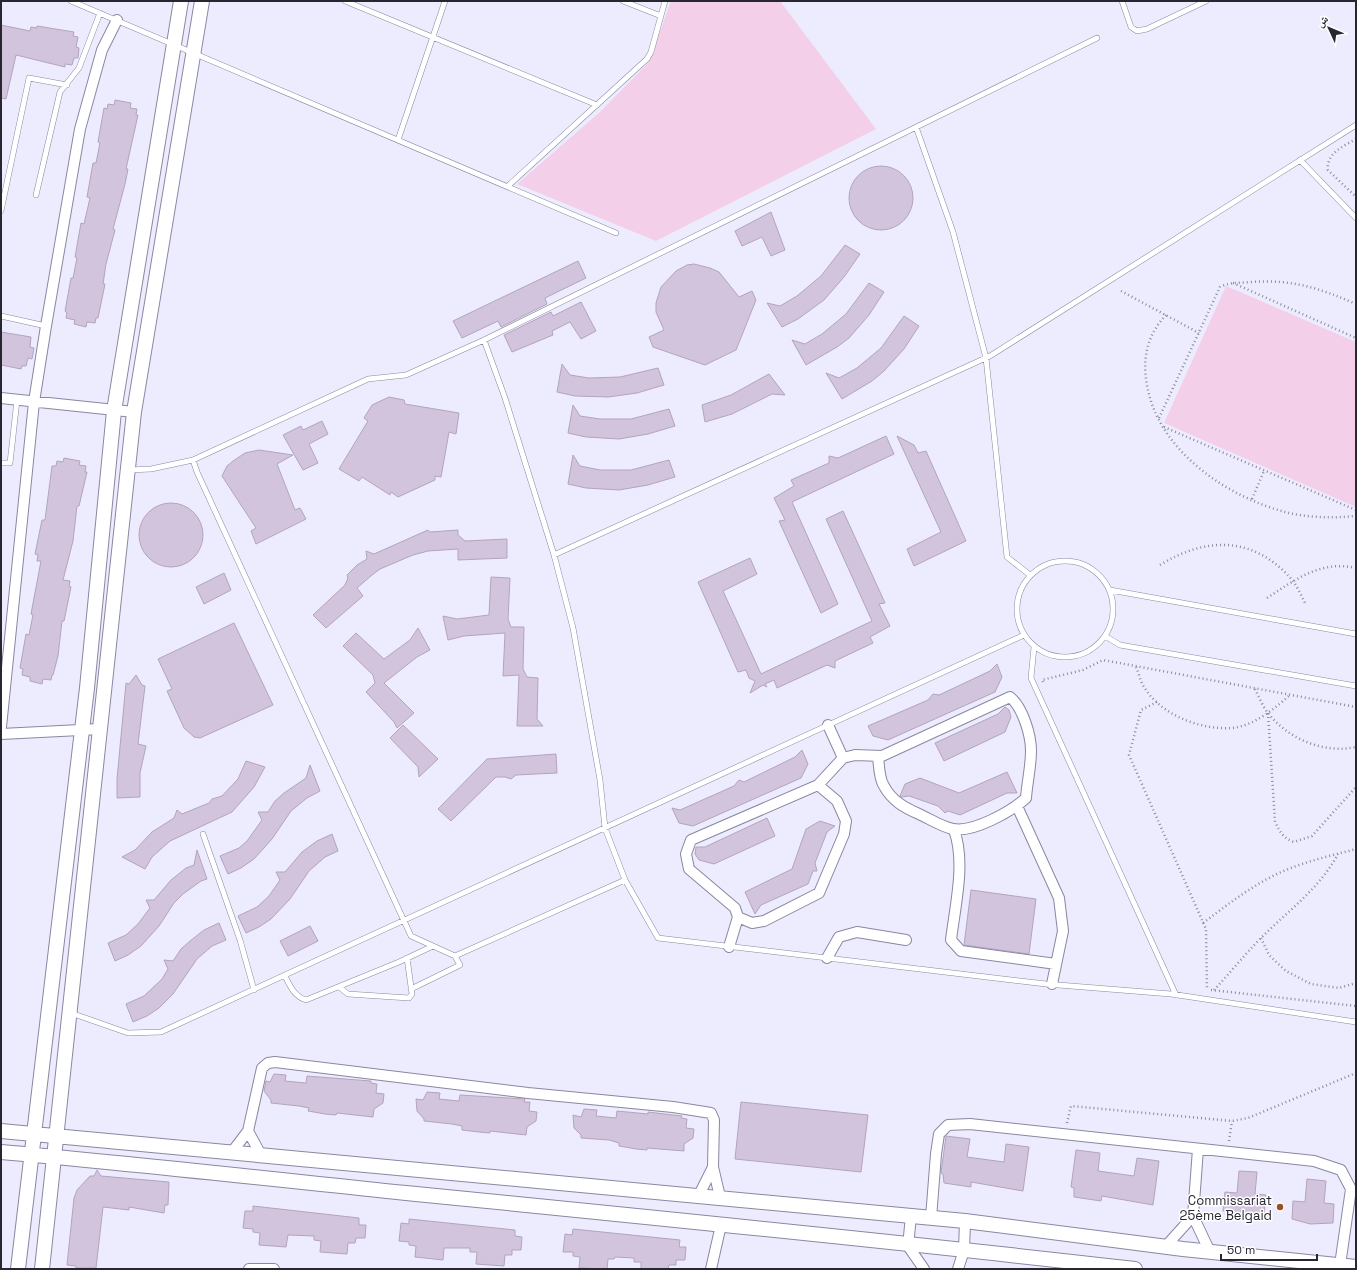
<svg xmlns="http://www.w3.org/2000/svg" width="1357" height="1270" viewBox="0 0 1357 1270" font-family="'Space Grotesk','Noto Naskh Arabic',sans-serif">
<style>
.green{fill:#f3cfe9}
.building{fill:#d3c4de;stroke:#b3a4be}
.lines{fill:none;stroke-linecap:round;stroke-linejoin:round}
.lane-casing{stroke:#8987a2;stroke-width:6}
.street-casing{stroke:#8987a2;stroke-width:12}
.secondary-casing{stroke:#8987a2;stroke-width:16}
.path{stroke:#8c8b9a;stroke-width:2.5;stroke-dasharray:1 3;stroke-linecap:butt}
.lane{stroke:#fff;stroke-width:5}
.street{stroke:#fff;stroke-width:10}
.secondary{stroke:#fff;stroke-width:14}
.poi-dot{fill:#965126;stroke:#fff;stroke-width:1.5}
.labels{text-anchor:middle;stroke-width:3;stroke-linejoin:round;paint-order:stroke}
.poi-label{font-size:13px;fill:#272631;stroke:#fff;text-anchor:end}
</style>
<rect width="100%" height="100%" fill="#edecfe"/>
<!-- green -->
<path class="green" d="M671,1H780L876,129L656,241L517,184L600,112L649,62Z
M1226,286L1356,342V507L1164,423Z"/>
<!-- building -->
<path class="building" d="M1,25L30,31L31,27L37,28V26L74,32L73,36L78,37L76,47L79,48L78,58H74L72,65L65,64V67L16,55L6,99L1,98Z
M115,100L131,103L130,108L137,109L136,115H138L126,169H128L125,184L113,229L115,230L106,264L103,284H105L98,318H96L95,323L87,322L86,327L74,324L75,320L66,318L67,313L65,311L71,278H73L77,258L75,257L81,223L84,224L90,198L87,197L93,163H96L100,143L98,142L104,108L107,109L108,104L114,105Z
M849 198a32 32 0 1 1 64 0a32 32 0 1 1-64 0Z
M771,212L785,250L771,256L762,237L742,246L735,231Z
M845,245L860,254L844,277L824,300L798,319L782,327L767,303L780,306L797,296L821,276Z
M578,261L586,278L545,298L547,304L501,327L498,321L462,338L453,321Z
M694,264L710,268L719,272L739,297L752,291L756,300L736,350L705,365L653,347L649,337L664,330L656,312V303L661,287L676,271L687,265Z
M869,283L884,292L869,315L849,338L837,347L806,365L792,340L805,344L822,334L846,314Z
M581,302L596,331L581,339L570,322L552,331L553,335L512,352L504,335L551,312L553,316Z
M904,316L919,326L904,349L884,371L872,381L842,399L826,373L839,378L857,368L881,348Z
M1,332L31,337L30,347L34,348L32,359L28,358L26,366H22L21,369L1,365Z
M562,364L570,375L589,378L620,377L658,368L664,385L637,393L608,397L575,396L557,392Z
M769,374L785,395L772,394L732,414L705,422L702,405L731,395Z
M389,397L404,400L405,404L459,413L456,434L449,432L441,477L435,476V480L398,497L391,492L390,495L362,477L359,481L339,469L368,421L364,418L372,405Z
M573,405L580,416L600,419H631L669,409L675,426L648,434L619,439L586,437L568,433Z
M322,421L328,434L309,444L318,463L303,470L283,435L301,426L303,430Z
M886,436L894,454L792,502L838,604L821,613L779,521L785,520L774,498L794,486L791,480L829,463V456L838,458Z
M897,436L914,445L918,453L926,451L966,541L914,566L907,549L941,532Z
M259,450L293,455L277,464L295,510L300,508L306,519L256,544L251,531L256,528L222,476L227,466L233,461L245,453Z
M573,455L580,466L600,470H631L669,460L675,477L648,485L619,490L586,488L568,484Z
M64,458L80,461L79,465L86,466L85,472H87L79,506H77L73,541L63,580L70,581L69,586L71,587L64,621H62L58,656L53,675H52L51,680L43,679L42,684L30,681V677L22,675L23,669L20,668L26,634L29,635L33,615L31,614L41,561H37L38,555L35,554L42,520H45L52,466H56L57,461L63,462Z
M139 535a32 32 0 1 1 64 0a32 32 0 1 1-64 0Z
M843,511L885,603L879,604L890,626L870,637L873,643L835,661V668L827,665L777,688L774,680L765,684L767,687L763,685L750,693L755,681L749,678L746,670L738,672L698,582L750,558L757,574L723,591L761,674L872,621L826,519Z
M428,530L430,532L458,530V535L465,541L507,539V558L458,560V549L428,551L413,555L380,569L372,575L357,588L363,596L326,628L313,615L345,585L348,578L347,575L357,565L367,559L366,551L374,554Z
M224,573L231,590L204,604L196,587Z
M491,577L510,578L508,619L511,627H524L523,669L527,677L538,678L537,719L543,726H517L519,675L503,676L505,633L464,636L448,640L443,616L457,619L489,615Z
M234,623L273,705L200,738L194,737L184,728L167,691L172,689L158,659Z
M418,628L430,650L417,657L384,683L414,713L397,728L394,722L366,692L375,683L373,675L343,646L356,633L384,659L410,640Z
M997,664L1002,677L995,692L888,740L873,736L868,726L928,700L933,694L939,695L990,671Z
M136,675L142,685L145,686L138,744L146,746L140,773V797L117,798V779L126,683L129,684Z
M1005,707L1009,710L1011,717L1005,732L944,761L935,743L998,714Z
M403,725L438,759L419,777L418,767L390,738Z
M802,750L808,764L801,778L693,826L679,823L672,808L680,810L734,786L739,780L744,782L795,757Z
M556,754L557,773L516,775L511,779L505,777H496L451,821L438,809L487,759Z
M246,761L265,767L254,787L232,812L170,841L152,857L145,869L122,857L135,850L152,832L174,818L177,810L182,814L209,803L212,799L222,796L238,779Z
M310,765L320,791L307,798L291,811L272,839L254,859L241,868L228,874L220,856L239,848L247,841L262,820L258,812H268L275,801L284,793L306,778Z
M1007,772L1017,793H1007L960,815L948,811L945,813L938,806L909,796L902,797L900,796L905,784L920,778L959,793Z
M767,818L775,836L714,864L699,860L695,854L696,847H705Z
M820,821L835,826L827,832L815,863L817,871H813L808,884L761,905L755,914L745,892L792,869L806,829Z
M332,834L338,851L325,857L309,871L290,899L271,919L259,927L246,933L238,916L257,907L269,896L280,880L276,872H285L302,852L317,841Z
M197,850L207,879L201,881L183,894L174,903L159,926L141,946L128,955L115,961L108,943L126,935L138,924L150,908L146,900H154L171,880L186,868L194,865Z
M971,890L1036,899L1029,954L964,945Z
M219,923L226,940L212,946L197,959L173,994L159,1008L147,1016L133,1022L126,1004L144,996L162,979L168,969L164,960L173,961L181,949L190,941L204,930Z
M310,926L318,941L288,956L280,941Z
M274,1074L286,1075L285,1081L306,1083L307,1076L371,1081V1083L377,1084L376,1093L384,1094L383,1103L374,1109L373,1117L337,1113L336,1115L325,1114L308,1111L309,1108L299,1106L271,1103V1100L264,1091L266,1081L270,1082Z
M427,1092L440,1093L439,1099L459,1101L460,1095L525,1099L524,1102H530L529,1111L537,1112L536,1121L527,1127L526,1135L490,1131V1133L479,1132L462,1130V1126L452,1124L424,1121V1119L417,1111L416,1099L423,1100Z
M741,1102L868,1115L861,1172L735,1159Z
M584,1109L597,1110L596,1116L616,1118L617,1111L648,1114V1112L682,1116L681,1118L687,1119L686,1128L694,1129L693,1138L684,1144V1151L647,1148V1150L636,1149L619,1146V1143L609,1140L581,1138V1135L574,1128L573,1115L581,1117Z
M946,1136L970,1139L967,1157L1004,1162L1006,1144L1029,1147L1023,1191L971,1182V1187L944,1183L943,1174L941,1173Z
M1076,1150L1100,1153L1098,1171L1134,1176L1137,1158L1159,1161L1153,1205L1102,1196L1101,1201L1074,1197V1188L1071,1187Z
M97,1170L101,1176L169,1182L168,1205H165L164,1213L129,1207V1210L103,1207L96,1268H76V1266L67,1265L74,1198L77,1190L90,1176H94Z
M1239,1171L1257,1172L1255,1194L1266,1195L1264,1214L1242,1215L1223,1211L1225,1192L1237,1193Z
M1307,1179L1326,1181L1324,1203L1334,1204L1333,1223L1310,1224L1292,1219L1293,1201L1305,1202Z
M253,1206L359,1218V1225H366L365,1238H356L355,1243H348L347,1254L320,1252L321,1241L314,1240V1236L288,1235L286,1247L259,1245L260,1233L253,1232V1229L243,1228L245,1211H253Z
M409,1219L515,1230V1236L522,1237L521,1250H512V1255H505L504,1266L476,1264L477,1252H470V1248H444L443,1260L415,1257L416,1246L409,1245V1242L399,1241L401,1223L409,1224Z
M573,1229L680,1240L679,1247H686L685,1260H676V1265H669L668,1269H641V1262H634V1258L615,1257L614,1259H608L607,1269L579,1268L580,1257L573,1256V1252H563L565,1234L572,1235Z"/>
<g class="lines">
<defs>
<path id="lane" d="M71,1L616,233
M345,1L597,105
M623,1L661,16
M1122,1L1131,27L1137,31L1147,29L1206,1
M916,127L953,232L986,358L1007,557L1030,575
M398,140L445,1
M1300,160L1356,218
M508,186L647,59L651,52L665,1
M36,195L60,92L79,68L100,13
M1,211L29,78L67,85
M1,316L46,326
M484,340L505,398L554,555L573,628L600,780L605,828L625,880L658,938L1046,984L1171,994L1356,1022
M193,460L197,472L411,936L455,956L625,880
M1,463H10L17,400
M129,470L151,469L193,460L368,379L406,375L484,340L1097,38
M554,555L990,356L1356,125
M1017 609a48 48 0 1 1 96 0a48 48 0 1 1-96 0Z
M1110,590L1356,634
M1105,636L1120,645L1356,686
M1034,647L1031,678L1176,995
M203,834L240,940L254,990
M285,976C290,986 294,996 306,1000L399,962L433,946
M339,987L348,994L409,998L412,994L407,958
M411,989L460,965L455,956
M71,1013L128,1033L161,1032L1024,635"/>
<path id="street" d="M1,398L134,412
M828,725L843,758
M1,727L34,402L46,326L80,129L102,50L117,20
M1,734L100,729
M1017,806L1059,898L1063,931L1052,984
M954,830C966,862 955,906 951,940L961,951L1056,964
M738,917L752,923L764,921L819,893L844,834L846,821L837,801L818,785
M729,947L738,917L735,908L689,869L686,854L691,840L818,785L843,758L855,755L882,756L1010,697C1023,708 1031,735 1031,751C1031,767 1027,783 1026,798C1012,811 973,833 953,829C942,827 930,819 919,814C905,808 892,801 884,786C879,779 879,765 878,756
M827,958L839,937L857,932L906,940
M248,1131L261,1155
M232,1152L248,1131L262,1068L268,1063L275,1062L528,1093L673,1107L711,1113L714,1120L713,1167L720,1197
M699,1195L713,1167
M911,1216L908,1246L924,1269
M1193,1216L1198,1149
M931,1218L936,1154L939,1134L948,1125L970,1124L1314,1161L1341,1170L1351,1189L1340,1265
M1166,1246L1193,1216L1210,1252
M249,1269H274
M711,1269L721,1225
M958,1269L964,1250L965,1221"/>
<path id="secondary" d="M1,1131L965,1221L1183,1249L1356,1267
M1,1152C136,1164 271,1179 406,1193C649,1217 892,1241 1135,1269
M18,1269L87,688L114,411L181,1
M42,1269L134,412L202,1"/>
</defs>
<!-- lane casing -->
<use href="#lane" class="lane-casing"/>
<!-- street casing -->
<use href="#street" class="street-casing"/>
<!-- secondary casing -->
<use href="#secondary" class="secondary-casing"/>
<!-- path -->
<path class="path" d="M1356,139C1344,146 1326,153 1328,170L1356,197
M1233,283L1356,338
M1121,291L1199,333
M1166,315C1147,335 1142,359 1147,385C1158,451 1228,498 1289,513C1311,518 1334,518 1356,516
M1159,418L1220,287C1230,282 1240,283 1251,282C1292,279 1319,288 1356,304
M1164,427L1356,510
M1252,499L1264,471
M1160,565C1207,536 1255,536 1293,581C1298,588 1302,597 1306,605
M1267,598C1295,580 1320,560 1356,568
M1136,667C1139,673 1140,681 1144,687C1161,715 1200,730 1232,728C1254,726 1274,709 1290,695
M1043,682L1042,680L1083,670L1103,660L1356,707
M1255,689C1259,697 1263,707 1268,713C1288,739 1324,754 1356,747
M1157,702L1141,710L1129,755L1206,929L1207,989
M1268,713L1275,822C1280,832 1283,838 1294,842L1312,836L1356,787
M1203,923C1227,905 1250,887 1277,874C1302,862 1330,856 1356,849
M1261,938L1269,955L1286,971L1311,984L1339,988L1356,983
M1211,990L1356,1006
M1214,990C1230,973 1245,954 1262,937C1289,910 1320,888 1338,854
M1067,1123L1071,1106L1232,1121L1248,1118L1356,1073
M1229,1141L1232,1121"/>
<!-- lane -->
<use href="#lane" class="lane"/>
<!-- street -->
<use href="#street" class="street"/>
<!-- secondary -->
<use href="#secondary" class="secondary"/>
</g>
<!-- markers -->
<circle class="poi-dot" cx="1280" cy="1207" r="4"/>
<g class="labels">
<!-- poi labels -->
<g class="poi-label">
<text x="1272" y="1205">Commissariat<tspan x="1272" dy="15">25ème Belgaid</tspan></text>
</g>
</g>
<!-- border -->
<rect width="1357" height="1270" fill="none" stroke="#272631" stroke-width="4"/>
<!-- north arrow -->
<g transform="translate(1329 28) rotate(314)" stroke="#ffffff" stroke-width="3" paint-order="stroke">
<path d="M0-3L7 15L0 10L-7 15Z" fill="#272631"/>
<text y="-6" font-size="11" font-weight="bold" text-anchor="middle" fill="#272631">ش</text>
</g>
<!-- scale -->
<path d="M1221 1254v6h96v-6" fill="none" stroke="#272631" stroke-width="2"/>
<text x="1227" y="1254" font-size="12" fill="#272631" stroke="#ffffff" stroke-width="3" paint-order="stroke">50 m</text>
</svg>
